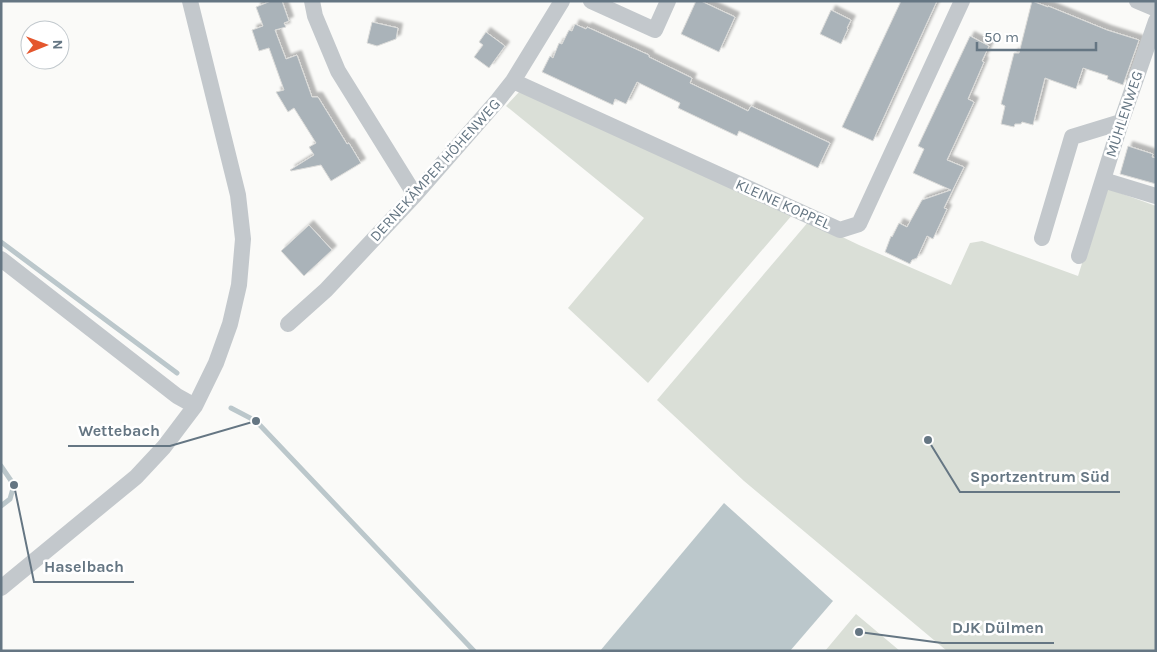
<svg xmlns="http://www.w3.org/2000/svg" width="1157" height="652" viewBox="0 0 1157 652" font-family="Karla,sans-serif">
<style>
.green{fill:#dadfd7}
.water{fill:#bbc7cb}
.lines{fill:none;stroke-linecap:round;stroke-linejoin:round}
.stream{stroke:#bbc7cb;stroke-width:5}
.building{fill:#aab3b9;stroke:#dcdcda;filter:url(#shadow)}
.minor{stroke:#c3c8cc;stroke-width:16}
.labels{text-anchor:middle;stroke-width:5;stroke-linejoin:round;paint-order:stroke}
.street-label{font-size:15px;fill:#657683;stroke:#fff}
.leader{fill:none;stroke:#657683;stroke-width:2}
.callout-dot{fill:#657683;stroke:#fff;stroke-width:2}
.callout-label{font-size:16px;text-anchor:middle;font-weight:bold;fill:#657683;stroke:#fff;stroke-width:5;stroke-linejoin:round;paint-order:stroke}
</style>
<defs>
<filter id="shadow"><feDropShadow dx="4.5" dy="-4.5" stdDeviation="1" flood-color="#0004"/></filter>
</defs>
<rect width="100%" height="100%" fill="#fafaf8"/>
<!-- green -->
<path class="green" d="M520,91L793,214L648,383L568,308L644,218L506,106Z
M1106,188L1156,206V651H947L744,481L657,400L809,221L859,245L951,285L970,243L982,241L1078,276Z
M856,614L900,651H825Z"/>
<!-- water -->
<path class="water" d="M724,503L833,601L790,651H600Z"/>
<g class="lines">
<!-- stream -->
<path class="stream" d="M1,242L177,373
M231,408L256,421L474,651
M1,466L14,485L10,499L1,506"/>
</g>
<!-- building -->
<path class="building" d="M271,1H282L289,21L284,23L286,27L275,30L286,59L297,55L312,97H318L347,144L349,143L361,163L331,181L321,165L291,171L290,170L314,155L309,147L316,143L294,108L288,112L276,92L284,90L269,48L259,51L252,30L263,26L256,7Z
M696,1H701L735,17L719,52L681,34Z
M901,1H937L873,141L842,127Z
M1032,1L1048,7V6L1107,30L1139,40L1123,85L1107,79L1108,76L1083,68L1076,89L1045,78L1033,125L1022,122L1021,124H1015L1014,127L1001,124L1005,106L1001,104L1014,53H1019Z
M831,10L851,20L847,28L848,29L841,44L820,34Z
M372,22L398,28L396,39L377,46L367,43Z
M575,24L586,29L587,27L649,55V57L692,78L690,83L734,104L748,111L751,106L830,143L818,168L739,131L737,136L678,108L680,103L637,82L626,104L615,99L613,105L542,72L550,56L553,58L559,43L562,44L569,30L572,31Z
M486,32L505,46L489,68L474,57L483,45L479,42Z
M970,36L989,46L982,61L984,62L968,99L974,102L947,160L964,167L944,208L947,209L933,239L927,236L917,258L912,260L910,264L885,252L891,236L892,237L899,223L907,227L922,200L951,190L913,173L924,149L918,146Z
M1128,146L1153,154L1152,157L1156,158V184L1120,174Z
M309,225L332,250L304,276L281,251Z"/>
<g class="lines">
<!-- minor -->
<path class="minor" d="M312,1L315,16L338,71L415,195
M591,1L655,30L668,1
M1137,1L1156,9
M513,81L840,230L859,224L962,1
M1103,180L1156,196
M1042,238L1072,137L1121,122
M1079,256L1121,122L1156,21
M1,259L177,396L195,406
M288,324L326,290L415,195L498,100L513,81L562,1
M1,588L136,477L164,447L195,406L216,363L230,324L239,285L243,239L238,195L190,1"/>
</g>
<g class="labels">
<!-- street labels -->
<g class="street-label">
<text transform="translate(1124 114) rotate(-72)" y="5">MÜHLENWEG</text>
<text transform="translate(435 170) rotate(-48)" y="5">DERNEKÄMPER HÖHENWEG</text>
<text transform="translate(783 204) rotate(24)" y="5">KLEINE KOPPEL</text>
</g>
</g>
<!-- callouts -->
<path class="leader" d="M256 421L170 446H68M928 440L960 492H1120M14 485L34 582H134M859 632L942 643H1054"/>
<g class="callout-dot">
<circle cx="256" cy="421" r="5"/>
<circle cx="928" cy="440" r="5"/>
<circle cx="14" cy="485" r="5"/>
<circle cx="859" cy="632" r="5"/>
</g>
<g class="callout-label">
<text x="119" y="436">Wettebach</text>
<text x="1040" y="482">Sportzentrum Süd</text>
<text x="84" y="572">Haselbach</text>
<text x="998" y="633">DJK Dülmen</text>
</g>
<!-- border -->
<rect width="1157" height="652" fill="none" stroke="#657683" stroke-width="5"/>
<!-- north arrow -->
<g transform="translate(45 45) rotate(89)"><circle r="24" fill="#ffffff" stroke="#c1c8cd"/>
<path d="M0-4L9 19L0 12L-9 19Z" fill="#e4572e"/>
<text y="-8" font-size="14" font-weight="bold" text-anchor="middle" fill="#657683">N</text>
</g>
<!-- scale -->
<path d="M977 42v8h119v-8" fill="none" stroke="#657683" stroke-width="2.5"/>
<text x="984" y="42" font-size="15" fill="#657683" stroke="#ffffff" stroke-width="4" paint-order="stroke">50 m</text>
</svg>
